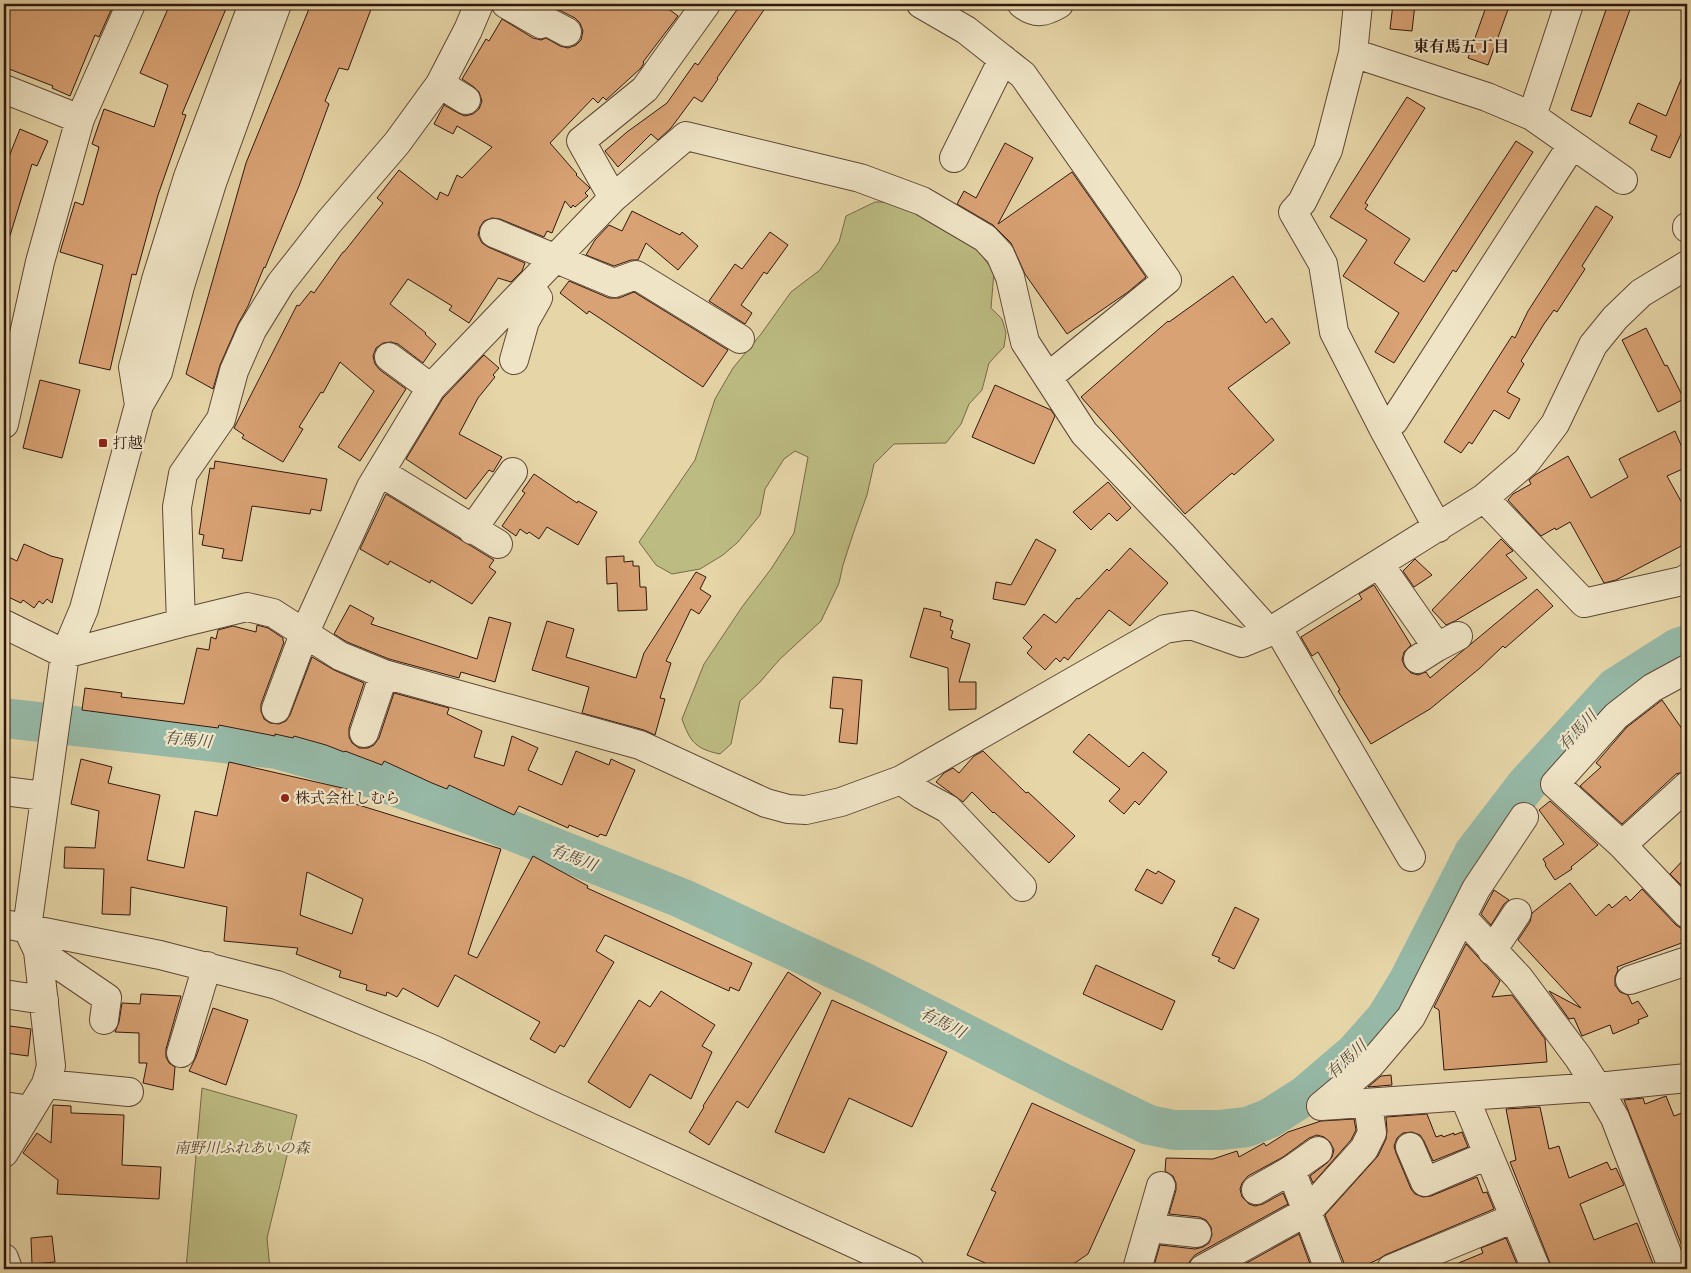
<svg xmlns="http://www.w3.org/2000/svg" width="1691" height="1273" viewBox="0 0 1691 1273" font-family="'IM FELL French Canon','Noto Serif JP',serif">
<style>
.green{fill:#bcbb82;stroke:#766a48}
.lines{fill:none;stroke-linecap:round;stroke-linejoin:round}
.river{stroke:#96b9a7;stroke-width:40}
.building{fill:#d9a274;stroke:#31180f;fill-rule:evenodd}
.minor-casing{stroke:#5e4735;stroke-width:30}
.minor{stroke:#efe4c6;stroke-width:28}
.poi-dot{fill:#8f2418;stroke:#efe4c6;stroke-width:2}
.labels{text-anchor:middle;stroke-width:4.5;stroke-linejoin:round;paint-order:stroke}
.poi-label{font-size:15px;fill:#31180f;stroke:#efe4c6;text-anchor:start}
.park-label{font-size:15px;font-style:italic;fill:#5b4932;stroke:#efe4c6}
.neighbourhood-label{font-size:16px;font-weight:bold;fill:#31180f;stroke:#efe4c6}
.water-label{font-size:16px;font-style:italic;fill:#4f483d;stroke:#efe4c6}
</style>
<rect width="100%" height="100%" fill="#e6d5a7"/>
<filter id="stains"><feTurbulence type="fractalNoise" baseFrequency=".004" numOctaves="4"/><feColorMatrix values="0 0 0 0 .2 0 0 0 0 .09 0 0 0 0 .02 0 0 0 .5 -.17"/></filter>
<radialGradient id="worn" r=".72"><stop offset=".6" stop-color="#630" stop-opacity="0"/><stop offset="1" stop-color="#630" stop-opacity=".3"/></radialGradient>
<!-- green -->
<path class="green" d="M875,202H901L977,249L994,272L991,308L1002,319L1006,333L1004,347L989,363L982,390L969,404L961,424L946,443L894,444L874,464L867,495L853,534L843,565L839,583L821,621L779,660L760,682L740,701L731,744L720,754C696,749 690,742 682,719L704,664L742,607L771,569L794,533L808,457L795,451L784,459L765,489L760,515L738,542L723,555L700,569L672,574L656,565L639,542L695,460L715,399L733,368L761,334L791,292L820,270L839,242L846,216Z
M202,1088L297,1115L267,1238L270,1269H186Z"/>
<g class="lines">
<!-- river -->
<path class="river" d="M4,718L277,749L348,769L485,820L681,898L867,984L1060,1082L1149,1125L1174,1130H1220L1247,1127L1270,1118L1306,1095L1355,1053L1386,1018L1408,982L1474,853L1527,784L1615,688L1678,648L1687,645"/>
</g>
<!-- building -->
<path class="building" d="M4,4H96L111,10L99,37L95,35L70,96L52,88L53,86L4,67Z
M170,4H228L182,114L186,115L158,195L136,275L132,274L110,370L79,363L103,265L60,252L75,202L83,205L99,147L92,144L104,109L154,127L168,85L140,73Z
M311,4H373L348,70L339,68L325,101L329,104L299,186L265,268L264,267L248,306L238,324L220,365L213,389L186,374L246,163Z
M537,4H662L678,16L643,62L644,63L641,68L606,100L603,97L598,103L593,98L550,143L577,174L576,175L590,188L585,193L588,196L575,207L573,205L571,208L565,201L552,233L547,231L544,237L500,219L492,218L484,221L480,227L478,235L482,243L488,247L525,263L522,271L511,282L498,278L469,323L449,310L452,306L408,279L390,304L426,333L425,334L436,344L423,363L398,344L391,342L383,343L376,348L373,356L375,364L380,370L406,389L360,461L338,447L374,391L340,362L323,393L321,392L299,427L303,429L283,462L242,438L244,435L234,428L297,305L299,306L311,291L314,293L343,252H344L383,203L377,198L399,170L437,200L440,192L448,196L457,175L462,178L492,147L457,126L453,134L434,124L444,105L458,113L465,116L473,114L479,109L482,101L479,92L474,87L462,79L486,39L489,41L502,19L533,38L541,40L546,38L560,46L568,48L576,45L581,40L583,31L580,23L575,18L553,7L546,5L542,6Z
M741,4H768L717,78L718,79L702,102L694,97L671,128L658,140L651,134L618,167L605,151L627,132L667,103L695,63L698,65Z
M1393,4H1415L1412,31L1390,29Z
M1487,4H1510L1488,65L1468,58Z
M1608,4H1632L1591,117L1571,110Z
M1687,65V121L1670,158L1651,150L1657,136L1629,123L1638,103L1666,116Z
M1407,97L1425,108L1365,203L1368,205L1365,209L1410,239L1394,263L1424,282L1516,141L1533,152L1456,272L1453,270L1394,363L1375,352L1399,313L1343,276L1367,240L1330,217Z
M20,129L48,141L37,166L32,164L8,242L4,241V169Z
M1005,143L1033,158L998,224L1072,172L1146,277L1128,292L1067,334L1025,274L1011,243L993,225L957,204L964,191L976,198Z
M1596,206L1613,217L1582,266L1585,269L1557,312L1554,310L1544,324L1521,361L1524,364L1507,392L1520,399L1509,419L1494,410L1472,444L1469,442L1461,453L1444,442L1512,336L1515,338L1528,311Z
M632,211L680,235L682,232L698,246L678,270L646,243L638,260H631L614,266L586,255L595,240L609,225L622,231Z
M770,232L788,245L767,274L764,272L741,305L752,313L745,324L709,301L735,264L742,269Z
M1233,276L1266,323L1272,318L1290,343L1228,388L1274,440L1234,475L1232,473L1185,514L1081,397L1168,321L1169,322Z
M569,281L609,298H619L634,292L728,350L703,387L589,311L587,314L560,293Z
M1646,328L1665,366L1667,365L1684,399L1658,412L1622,340Z
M484,355L499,368L493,375L495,377L478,398L459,434L502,457L493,472L489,470L466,499L406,459L443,398Z
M40,380L80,390L62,458L23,448Z
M995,385L1051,410L1055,416L1034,464L972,437Z
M1675,431L1687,459V467L1667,476L1687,512V543L1616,580L1604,583L1570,522L1556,530L1555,528L1541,536L1508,500L1513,494L1531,484L1529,480L1535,475L1568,456L1591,498L1628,477L1619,459Z
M215,461L327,479L321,511L311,509L310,514L252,506L242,561L222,558L224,549L202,545L204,535L199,534L210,468L214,469Z
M534,474L577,503L578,501L597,512L578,545L547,527L539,539L529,532L527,534L520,529L516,536L502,526L525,493L522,491Z
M1108,482L1131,508L1117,521L1109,513L1091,530L1073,512Z
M386,494L494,560L489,567L496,572L472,604L431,580L430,583L390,561L388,565L360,549Z
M1036,539L1056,550L1025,605L993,599L996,582L1011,585Z
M1501,539L1513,551L1506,555L1527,578L1455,621L1446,625L1432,610Z
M24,544L51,556L63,559L52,603L47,599L43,604L39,601L34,608L23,600L21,603L4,595V555L17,561Z
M1130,548L1168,583L1130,626L1109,610L1068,660L1064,657L1060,662L1056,658L1045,670L1027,653L1032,647L1023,638L1044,614L1056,623L1077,598L1079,599L1107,569L1109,571Z
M624,556V562L633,561V566H639L640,587H646L647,610L618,611L617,583L607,584L606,557Z
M1415,559L1432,575L1414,587L1403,571Z
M696,572L706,577L700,589L711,596L699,614L691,609L666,661L671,663L660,698L665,699L655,735L644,730L582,713L589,687L532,670L547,621L574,629L566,657L636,678L644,653Z
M1374,585L1411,645L1404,652L1402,660L1405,667L1411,673L1418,675L1426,672L1430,678L1537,589L1553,606L1505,648L1503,646L1480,668L1430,709L1371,744L1338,691L1340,690L1318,652L1312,656L1301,637L1362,599L1359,594Z
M350,605L374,618L371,624L477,659L489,617L511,623L495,682L461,672L459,678L389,659L347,642L334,634Z
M924,608L941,612L940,616L953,620L950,630L953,631L951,638L970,644L959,682H976V709L949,710L948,668L910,657Z
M257,625L268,628L283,638V641L284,642L261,704V711L264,719L270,723L279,724L286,721L290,715L312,657L334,670L364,683L349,728V737L352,743L359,748H368L374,745L379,738L394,693L449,708L447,714L482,731L474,757L504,766L512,736L538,748L528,770L562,785L576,751L609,765L611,759L635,770L606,836L600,834L598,837L569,825L568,828L519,806L514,815L449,785L447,789L432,783L384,761L382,765L345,751L344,752L326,745L294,736L293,738L275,734V736L219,725L218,728L82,710L85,688L122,693L121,697L184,704L197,648L209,650L211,637L216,639L218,630L233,626L256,632Z
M833,677L862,680L857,744L839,742L843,709L830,708Z
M1662,700L1687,736V771L1676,774L1622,824L1580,786L1601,767L1596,763L1627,727Z
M1089,734L1129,767L1143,752L1167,772L1139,805L1135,801L1124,814L1109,801L1120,789L1073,752Z
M983,751L1026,793L1028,792L1075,836L1049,863L994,812L993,813L972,792L963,802L936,782L944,773L953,768L959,773L974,756Z
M81,759L112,767L108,783L160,795L147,860L184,868L195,811L217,816L229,762L351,790L349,802L501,849L468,954L477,958L533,856L588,886L587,888L752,963L739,991L730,987L729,991L605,935L596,951L614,962L564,1047L560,1045L555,1053L530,1039L540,1022L455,975L438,1007L403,988L397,997L387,992L386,996L366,990L367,985L339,977L341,971L296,954L298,948L224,941L227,907L131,887L130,915L102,914L104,869L64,868L65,847L95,848L99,811L71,804ZM307,872L363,899L352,934L300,915Z
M1550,801L1598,845L1571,867L1572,869L1555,880L1545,865L1546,864L1543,859L1564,844L1539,810Z
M1687,856V891L1670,874Z
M1147,869L1156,874L1158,871L1175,881L1162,904L1135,890Z
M1570,883L1596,916L1609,904L1612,908L1626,896L1630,901L1642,889L1676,925L1682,929L1687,941L1617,967L1618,970L1615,977V985L1620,992L1628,995L1632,1004L1638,1001L1648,1016L1638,1020L1639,1023L1613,1034L1610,1025L1582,1036L1574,1018L1569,1019L1549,991L1581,1008L1518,940L1530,922L1532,913Z
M1494,890L1509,900L1504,904L1491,925L1481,914Z
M1235,907L1259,919L1234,969L1218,961L1220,958L1212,955Z
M1466,944L1500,981L1492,997L1512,995L1545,1039L1547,1062L1444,1070L1439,1010L1434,1007Z
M1096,965L1175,1001L1162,1030L1083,994Z
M788,972L821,993L748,1108L737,1101L709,1145L689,1132L704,1107L703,1106Z
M661,991L715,1025L702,1046L712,1052L691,1099L650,1074L630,1108L588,1082L639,1000L650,1007Z
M141,994L181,996L166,1049V1057L169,1063L175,1067L173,1090L143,1083L147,1063H139V1033L115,1032L119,1022L122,1003L140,1004Z
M832,1000L947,1052L912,1127L849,1098L824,1153L775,1132Z
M213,1008L248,1020L226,1085L189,1071L196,1057Z
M10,1026L31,1029L28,1056L6,1053Z
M1391,1075L1392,1085L1368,1087L1381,1076Z
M1666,1096L1674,1116L1687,1111L1686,1256L1624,1100L1643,1098L1645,1104Z
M1032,1103L1135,1150L1088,1254L1066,1269H999L967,1255L996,1192L991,1190Z
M53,1105L71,1106V1113L124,1115L122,1165L161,1167L159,1199L57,1194L58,1180L23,1153L37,1133L51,1143Z
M1540,1107L1549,1149L1559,1146L1569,1178L1607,1162L1611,1170L1616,1168L1624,1185L1580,1204L1594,1240L1637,1223L1655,1269H1551L1550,1263L1510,1162L1516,1160L1506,1109Z
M1427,1114L1436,1137L1442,1135L1443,1137L1454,1133V1135L1462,1132L1468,1147L1433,1161L1424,1141L1420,1135L1412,1132L1403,1133L1397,1138L1394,1146L1396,1153L1411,1189L1415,1194L1423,1197L1431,1196L1477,1177L1483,1193L1487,1192L1494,1209L1385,1255L1379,1259L1357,1269H1344V1263L1325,1215L1378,1156L1386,1139L1387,1131L1386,1117Z
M1354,1119L1356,1130L1351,1140L1313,1183L1310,1176L1327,1163L1332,1157L1334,1150L1330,1142L1324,1137L1317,1135L1309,1138L1283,1157L1248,1176L1242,1183L1240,1189L1242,1197L1249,1204L1255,1206L1263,1204L1283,1193L1288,1204L1195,1255L1190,1261L1187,1268L1153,1269L1160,1245L1195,1249L1203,1247L1209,1243L1212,1235L1211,1227L1206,1220L1199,1217L1169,1214L1176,1190V1183L1173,1176L1165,1171L1166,1158L1213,1159L1237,1151L1239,1157L1264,1143L1266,1146L1288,1132L1321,1121Z
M1299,1234L1312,1269H1244L1243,1265Z
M52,1236L55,1262L32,1264L31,1238Z
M1506,1238L1519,1269H1444L1483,1253L1481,1248Z"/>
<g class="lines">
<defs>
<path id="minor" d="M506,4L541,24L546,21L567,32
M921,4L966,30L1023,75L1167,280L1048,377
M1022,4C1036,15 1045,12 1059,4
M1358,4L1353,53L1328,150L1302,202L1293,212L1323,264L1334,332L1383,428L1438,528
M1353,53L1487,97L1532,116L1623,180
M440,84L466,100
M4,89L80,119
M1532,116L1569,4
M954,158L1003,59
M613,198L686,136L860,178L922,201L985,238L1000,254L1010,277L1025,342L1084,433L1183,536L1269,632
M1687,227V228
M494,233L614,283L636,275L740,339
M389,357L431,388
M514,360L525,321L538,298L529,286
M139,405L133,367L156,280L188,177L253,4
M4,424L40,262L80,119L131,4
M1383,428L1394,421L1572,145
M380,472L498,544
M1484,498L1584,603L1682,581L1687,578
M472,530L513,472
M1379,564L1437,647
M181,623L177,507L183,474L221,419L234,371L252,330L281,283L329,222L397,143L440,84L468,30L479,4
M4,624L65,654L181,623L247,607L273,613L340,656L384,674L640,745L766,803L788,809L806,810L841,802L901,780L1165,629L1191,625L1242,643L1269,632L1484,498L1526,462L1555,424L1593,345L1615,318L1641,293L1687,265
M1277,627L1411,857
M1418,659L1437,647L1458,636
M1687,669L1652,688L1616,716L1555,784L1622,845L1687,914
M276,709L304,634L371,487L431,388L613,198L581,141L645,89L706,4
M364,733L384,674
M901,780L922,795L948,809L1022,887
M4,791L44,796
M1622,845L1687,786
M1462,917L1519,978L1578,1057L1597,1087L1615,1118L1673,1269
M4,924L160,955L277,985L432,1049L542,1101L910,1269
M38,951L107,998L104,1020
M1492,951L1517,913
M1630,980L1687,961
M4,994L44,1000
M181,1053L207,966
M46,1084L129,1092
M1464,1096L1536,1269
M4,1106L30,1110
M1321,1106L1597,1087L1687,1078
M1321,1106L1371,1064L1411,1017L1476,889L1524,817
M1410,1147L1425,1182L1488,1155
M4,1153L46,1084L51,1066L38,951L27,928L65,654L84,609L139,405L158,372L180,286L212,183L277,4
M1291,1170L1318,1151
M1256,1190L1291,1170L1329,1269
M1149,1228L1197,1233
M4,1258L8,1269
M1137,1269L1161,1186
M1203,1269L1308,1211L1364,1149L1372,1133L1368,1103
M1391,1269L1514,1218"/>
</defs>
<!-- minor casing -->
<use href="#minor" class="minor-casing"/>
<!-- minor -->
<use href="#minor" class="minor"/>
</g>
<!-- markers -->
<g class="poi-dot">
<rect x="98" y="438" width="10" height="10" rx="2.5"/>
<circle cx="285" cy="798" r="5"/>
</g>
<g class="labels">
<!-- poi labels -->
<g class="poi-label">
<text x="113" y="448">打越</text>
<text x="295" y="803">株式会社しむら</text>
</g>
<!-- park labels -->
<g class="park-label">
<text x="242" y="1153">南野川ふれあいの森</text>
</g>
<!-- neighbourhood labels -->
<g class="neighbourhood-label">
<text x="1461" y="52">東有馬五丁目</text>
</g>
<!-- water labels -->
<g class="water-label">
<text transform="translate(1577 730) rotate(-47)" y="6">有馬川</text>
<text transform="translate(188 739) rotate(6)" y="6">有馬川</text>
<text transform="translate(574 857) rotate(21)" y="6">有馬川</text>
<text transform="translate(943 1022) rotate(27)" y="6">有馬川</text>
<text transform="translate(1346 1059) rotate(-43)" y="6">有馬川</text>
</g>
</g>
<!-- margin -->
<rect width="1691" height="1273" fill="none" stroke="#e6d5a7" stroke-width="20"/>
<rect x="5" y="5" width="1681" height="1263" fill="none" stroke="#31180f" stroke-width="2.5"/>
<rect x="10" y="10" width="1671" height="1253" fill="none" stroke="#31180f"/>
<rect width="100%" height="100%" filter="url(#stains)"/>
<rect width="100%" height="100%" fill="url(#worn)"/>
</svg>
